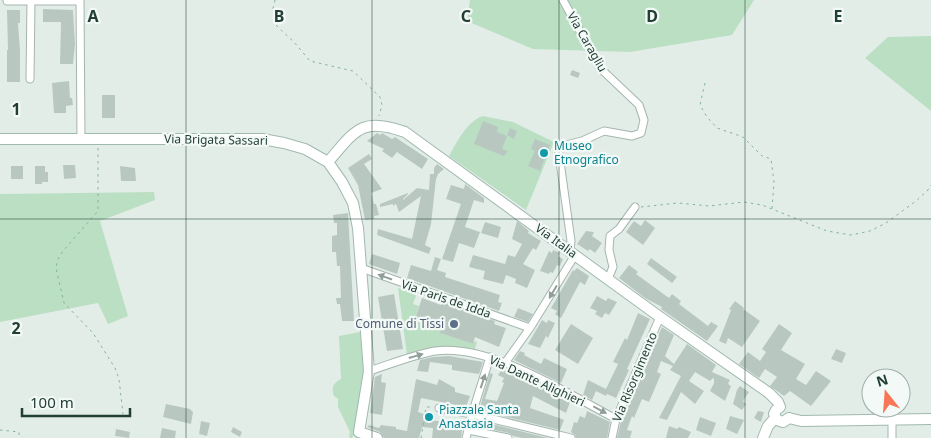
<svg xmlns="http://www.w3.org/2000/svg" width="931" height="438" viewBox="0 0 931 438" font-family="'Noto Sans',sans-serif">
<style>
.green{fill:#bbdfc3}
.building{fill:#b8c8c1}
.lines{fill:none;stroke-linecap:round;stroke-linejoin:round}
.street-casing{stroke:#a5b5af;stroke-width:9}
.secondary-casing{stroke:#a0b9af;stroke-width:12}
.path{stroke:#82b2a0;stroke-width:1;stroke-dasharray:2.5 4;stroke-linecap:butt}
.street{stroke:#fff;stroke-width:7}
.secondary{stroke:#fff;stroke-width:10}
.oneway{fill:#909f9a}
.grid{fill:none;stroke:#223f36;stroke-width:1;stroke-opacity:0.55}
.culture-dot{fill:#0f9aa8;stroke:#f3f9f6;stroke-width:2}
.service-dot{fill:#5c6f8a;stroke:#f3f9f6;stroke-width:2}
.labels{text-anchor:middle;stroke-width:4.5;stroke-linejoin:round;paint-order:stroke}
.street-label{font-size:12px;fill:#223f36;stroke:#f3f9f6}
.culture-label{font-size:12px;fill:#0d838f;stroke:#f3f9f6;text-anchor:start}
.service-label{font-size:12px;fill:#4e5e75;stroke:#f3f9f6;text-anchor:end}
.grid-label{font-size:16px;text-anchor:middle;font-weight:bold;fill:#223f36;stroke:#f3f9f6;stroke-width:4.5;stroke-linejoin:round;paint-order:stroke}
</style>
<rect width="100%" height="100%" fill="#e3ede8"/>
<!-- green -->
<path class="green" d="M470,0H754L732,35L630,52L533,49L467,21Z
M931,36V111L865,58L888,37Z
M483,116L513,122L554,142L526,210L449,156C457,142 467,121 483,116Z
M154,192L155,200L100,221L128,316L108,324L98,303L0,322V194Z
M398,288L414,292L416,296L413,304L419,306L415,319L442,328L441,333L473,344L474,341L477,342L475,349L444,346L407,355Z
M360,332L362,352L365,356L356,430L352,438H350L349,436L350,432L338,407V399L334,396C331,388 333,383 341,379L339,336Z"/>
<!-- building -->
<path class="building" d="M43,9L73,10L75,44L73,64H60L61,22H43Z
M7,10H20V23H18L20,50V82H7V50H8Z
M572,70L580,73L578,78L570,75Z
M69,81L70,98H72L73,105L66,106V113H54L52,83Z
M102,95H115V118H102Z
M483,121L498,127L497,132L507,136L502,149L508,151L504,156L474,144Z
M510,128L517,131L514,139L507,135Z
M377,133L380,135L382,133L392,139L395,137L428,159L422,169L397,152L392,158L382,151L384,149L367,141Z
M535,139L550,145L540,171L528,166L535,151L531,149Z
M369,154L372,159L364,164L382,189L371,193L374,204H376L379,215L374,216V219L365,220L358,185L348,168Z
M437,164L444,169L438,174L436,179L431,224L425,245L431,248L429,254L377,235L378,229L412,239L421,196L399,212L396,204L393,206V204L380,207V204L408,193V194L403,199V200L417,188L429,190L430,174H434V168Z
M63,165H75L76,178L64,179Z
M11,166H23V179H11Z
M35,166H45V172H48V182H42V184H35Z
M120,166L135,168L136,181H121Z
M465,184L484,198V203L474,200L465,227L480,232L474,248L459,243L453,262L442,259L461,204L446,199L451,185L464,189Z
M348,213L354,321H342L340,304H337L336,298H341L340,266H337L336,252H332V236L337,235V223H334L333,215Z
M645,220L655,228L643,245L626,232L634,221L641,226Z
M517,221L529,231L528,233L541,241L536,250L533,248L523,264L535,270L527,288L515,283L516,279L506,275L503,284L483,279L485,271L469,267L473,255L505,264L508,255L515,257L522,244L512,239Z
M485,222L501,227L498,238L481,233Z
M586,231L594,232L592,236L602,243L595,253L590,249L588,251L577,244Z
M553,250L560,253L558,256L563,259L560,266L557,265L553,273L550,272L549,274L540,271L549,251L552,253Z
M372,254L400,263L397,274L369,264Z
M435,257L441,259L437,270L446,273L445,277L500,295L498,302L502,303L499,311L407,278L411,265L431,271Z
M651,258L677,277L672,283L647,264Z
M629,265L638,272L636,274L669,298L672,294L681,301L679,304L708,326L711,322L718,326L707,341L661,309L662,307L645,298L619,278Z
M577,268L589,276L585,285L580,282L561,318L555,314L557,311L551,308L573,270L574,271Z
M394,294L403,349L387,351L378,297Z
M597,296L606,301L608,298L617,302L609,315L605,313L602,318L595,314L597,311L590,308Z
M422,298L441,305L442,302L495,321L494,324L506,328L499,347L475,337L473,344L440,333L442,328L415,319Z
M735,301L744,308L743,309L760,321L742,347L728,338L726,344L719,341L731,310L729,309Z
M518,308L533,314L528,322L514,317Z
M638,313L650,319L627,369L629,370L616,398L607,394L606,396L596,391L592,400L583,395L588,380L606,389L618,364L613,362L625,338L627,340Z
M542,320L547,323L548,320L555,323L548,338L546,336L540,348L528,344Z
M571,324L593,338L578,364L555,350Z
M779,324L792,333L781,350L805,364L796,379L806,385L816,371L831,381L811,406L790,391L784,396L770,386L777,377L765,369L759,378L739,364L748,352L760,361L766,352L762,349Z
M662,327L674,335L665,356L674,364L687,344L716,365L712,372L730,380L728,384L731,386L725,401L710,391L714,383V379L713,378L710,381L695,372L689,381L704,391L695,404L681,392L667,420L659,418L681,376L670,370L673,366L661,361L657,372L661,374L649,402L642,399L634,418L632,416L627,430L632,431L630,438H617L621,421Z
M836,349L846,353L842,363L831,359Z
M520,351L525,353L524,355L541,364L544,358L567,369L561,383L514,360Z
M449,356L483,362L479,374L452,370V365L430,362L428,372L417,371L420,360L433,357Z
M502,369L530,382L531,380L556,392L555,394L570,402L566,413L533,396L530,408L562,419L564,420L560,430L479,410L490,373L493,374L485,399L497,401L504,383L502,382L504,378L498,375Z
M382,374L381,382L386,383L382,415L370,413L375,377Z
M416,379L437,385L439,379L455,388V392L470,396L466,407L421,398L418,412L424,414L423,420L453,422V427L459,428L462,430L461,438H432L433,428L422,427L419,438H384L380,432L367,427L369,425L379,428L381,425L396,427V429L407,431Z
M740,386L749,392L743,401L746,404L742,410L733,404L737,390Z
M166,404L190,409L193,412L191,424L163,417Z
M587,411L610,422L607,438H576L575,435L571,432L574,422L577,423L580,416L585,418Z
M758,411L764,412L761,422L754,418Z
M730,416L744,420L737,434L726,429Z
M700,417L716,423L711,436L696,430Z
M476,420L548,438H522L513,436L509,433L474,426Z
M201,421L210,423L207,436L199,434Z
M669,426L677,429L679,427L691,432L688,438H666Z
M233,427L242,432L240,437L231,432Z
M162,428L176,431L175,438H160Z
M116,429L130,432L129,438L115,436Z"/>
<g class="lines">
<defs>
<path id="street" d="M80,0L81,139
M563,0L600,68L639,105L644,120L641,133L632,136L604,131L582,141L558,147L571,241L570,251
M7,1H80
M30,79L31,0
M361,268L530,328
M608,279L613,267L609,250L610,236L619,229L635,207
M505,363L530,328L575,255
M369,371C391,364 413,355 435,351C490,343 568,394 616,419
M439,408L472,414L571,438
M468,430L508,438
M466,438L472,414L490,357
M612,438L616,419L660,317
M892,438V420"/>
<path id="secondary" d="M0,139H262L284,143L305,149L328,162L342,182L353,203L358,228L369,371L359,432L377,438
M328,162C355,131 361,116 405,132L660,317L769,393L778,402L780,407
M780,407L776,410L774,414L777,420L783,422L789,418
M789,418L801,421L931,419
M763,438L768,426L775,418"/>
</defs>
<!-- street casing -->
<use href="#street" class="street-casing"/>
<!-- secondary casing -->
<use href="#secondary" class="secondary-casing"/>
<!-- path -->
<path class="path" d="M275,0L273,8L275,24L282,31L294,42L310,61L353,71L380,97L382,105L379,116
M705,83L700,105L707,117L717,128L743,137L762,156L771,159L774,182L772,209
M98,148V211L63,251L58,259L56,268L64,303L93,333L115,368L119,379L123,414
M641,207L678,203L709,206L744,202L762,205L827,231L851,235L870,231L886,223L916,201L928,190L931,185
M0,430L19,432V438
M421,438L426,407H431"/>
<!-- street -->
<use href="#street" class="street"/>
<!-- secondary -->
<use href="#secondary" class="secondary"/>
</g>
<!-- one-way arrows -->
<defs><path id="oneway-solid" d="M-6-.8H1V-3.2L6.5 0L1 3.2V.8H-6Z" transform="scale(1.25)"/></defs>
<g class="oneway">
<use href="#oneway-solid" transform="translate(385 277) rotate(-161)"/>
<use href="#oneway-solid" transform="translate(553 292) rotate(121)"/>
<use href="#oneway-solid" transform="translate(416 356) rotate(-16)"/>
<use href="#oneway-solid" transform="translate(483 381) rotate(-72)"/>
<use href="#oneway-solid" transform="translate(600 410) rotate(28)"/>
</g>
<!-- grid -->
<path class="grid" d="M186,0V438M372,0V438M559,0V438M745,0V438M0,219H931"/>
<!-- markers -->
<g class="culture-dot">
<circle cx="544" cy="153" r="5"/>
<circle cx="429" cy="417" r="5"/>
</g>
<circle class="service-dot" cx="454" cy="324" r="5"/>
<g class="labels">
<!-- street labels -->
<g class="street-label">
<text transform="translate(587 42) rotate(60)" y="4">Via Caragliu</text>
<text transform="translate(216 140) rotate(1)" y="4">Via Brigata Sassari</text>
<text transform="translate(556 241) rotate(36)" y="4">Via Italia</text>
<text transform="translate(446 299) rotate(19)" y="4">Via Paris de Idda</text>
<text transform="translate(635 377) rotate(-67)" y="4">Via Risorgimento</text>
<text transform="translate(537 381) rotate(25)" y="4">Via Dante Alighieri</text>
</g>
<!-- culture labels -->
<g class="culture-label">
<text x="554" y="150">Museo<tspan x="554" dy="14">Etnografico</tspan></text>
<text x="439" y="414">Piazzale Santa<tspan x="439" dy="14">Anastasia</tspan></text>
</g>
<!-- service labels -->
<g class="service-label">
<text x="444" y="328">Comune di Tissi</text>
</g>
</g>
<g class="grid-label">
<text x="93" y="22">A</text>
<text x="279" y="22">B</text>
<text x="466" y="22">C</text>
<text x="652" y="22">D</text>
<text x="838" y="22">E</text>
<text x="16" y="115">1</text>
<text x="16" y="334">2</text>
</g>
<!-- north arrow -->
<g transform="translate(886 393) rotate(343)"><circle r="24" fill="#f3f9f6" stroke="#9fafa9"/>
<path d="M0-4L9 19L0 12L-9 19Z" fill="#f77657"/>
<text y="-8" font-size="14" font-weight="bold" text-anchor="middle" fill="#223f36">N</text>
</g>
<!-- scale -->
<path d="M22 408v8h108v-8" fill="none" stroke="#223f36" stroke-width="2.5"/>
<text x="30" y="408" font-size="15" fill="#223f36" stroke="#f3f9f6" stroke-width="4" paint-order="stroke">100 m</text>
</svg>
